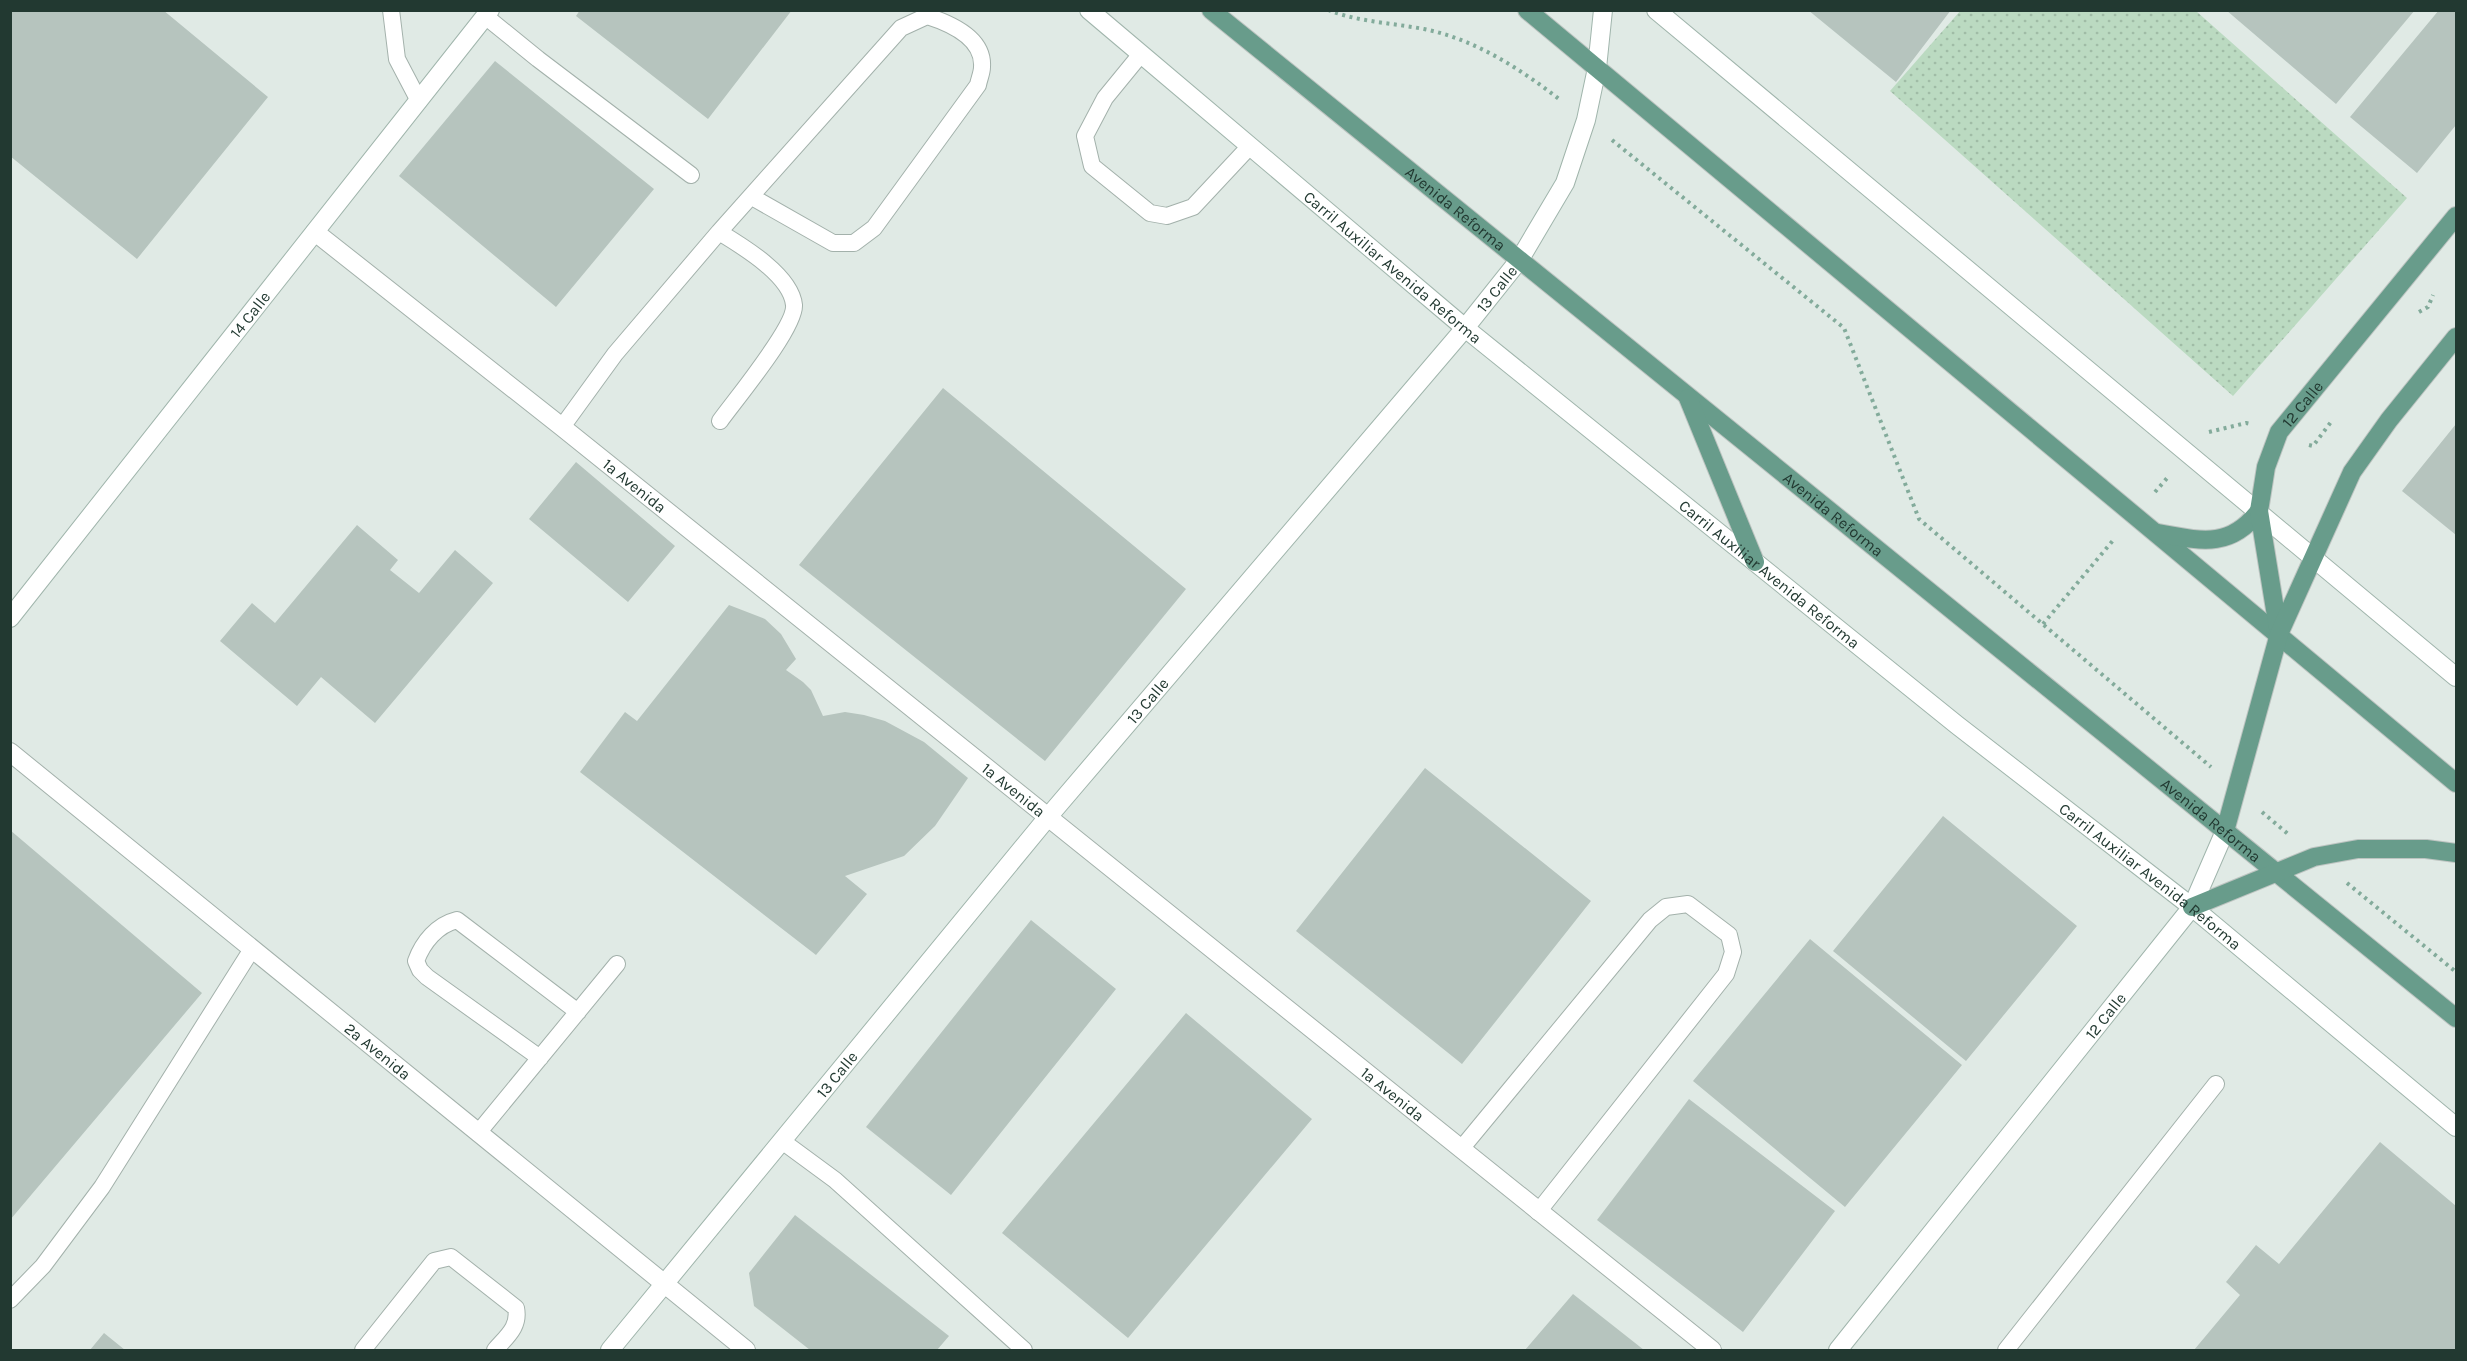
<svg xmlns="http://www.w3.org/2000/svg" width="2467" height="1361" viewBox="0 0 2467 1361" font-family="Karla,sans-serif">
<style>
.park{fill:url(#park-dots)}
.building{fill:#b6c4be}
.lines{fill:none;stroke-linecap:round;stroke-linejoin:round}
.lane-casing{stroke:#a3b1ab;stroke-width:18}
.street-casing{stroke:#a3b1ab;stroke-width:20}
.secondary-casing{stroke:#a0b5ac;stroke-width:20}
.primary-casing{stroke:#bdc4c1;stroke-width:20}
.path{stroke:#83ab9b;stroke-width:4;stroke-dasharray:3 4.5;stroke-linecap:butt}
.lane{stroke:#fff;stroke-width:16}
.street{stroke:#fff;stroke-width:18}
.secondary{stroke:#fff;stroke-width:18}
.primary{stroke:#689c8b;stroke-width:18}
.labels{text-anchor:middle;stroke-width:5;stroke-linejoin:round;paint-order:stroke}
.street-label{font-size:16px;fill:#223931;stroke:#f0f7f3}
</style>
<defs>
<pattern id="park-dots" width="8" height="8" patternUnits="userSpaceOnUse" patternTransform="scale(1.5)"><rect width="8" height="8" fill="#bbdac1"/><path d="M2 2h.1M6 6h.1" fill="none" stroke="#a0bca6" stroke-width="1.8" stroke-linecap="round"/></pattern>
</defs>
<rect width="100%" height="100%" fill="#e0eae5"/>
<!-- park -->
<path class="park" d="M1961,10L2196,11L2407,198L2233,396L1890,91Z"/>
<!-- building -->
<path class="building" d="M10,10H163L268,97L137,259L10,156Z
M580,10H792L708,119L576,16Z
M1808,10H1951L1896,82Z
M2226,10H2415L2336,104Z
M2439,10H2456V125L2417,173L2350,117Z
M495,61L654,189L556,307L399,176Z
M943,388L1186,589L1045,761L799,565Z
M2456,424V535L2402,491Z
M576,462L675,546L628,602L529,519Z
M357,525L398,560L390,570L419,593L455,550L493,583L375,723L321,677L297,706L220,641L252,603L275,623Z
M729,605L765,619L781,634L796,659L786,670L803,682L811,690L823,716L845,712L864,715L885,721L924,742L968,778L935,826L904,856L845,876L867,894L816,955L580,772L625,712L637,721Z
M1425,768L1591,901L1462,1064L1296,931Z
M1943,816L2077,926L1966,1061L1833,951Z
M10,830L202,993L10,1220Z
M1031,920L1116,989L951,1195L866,1127Z
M1810,939L1962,1065L1845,1207L1693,1081Z
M1186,1013L1312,1119L1128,1338L1002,1233Z
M1689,1099L1835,1211L1743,1332L1597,1220Z
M2380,1142L2456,1206V1350H2194L2240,1295L2226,1282L2256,1245L2279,1264Z
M795,1215L949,1336L937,1350H810L754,1306L749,1273Z
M1573,1294L1644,1350H1525Z
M104,1333L125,1350H90Z"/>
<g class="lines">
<defs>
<path id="lane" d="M391,10L397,59L419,101
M485,16L538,59L691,175
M1141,54L1105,98L1085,136L1092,166L1150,213L1167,216L1193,207L1250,146
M719,232L901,28L927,16C949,23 984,38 982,67C982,73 979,79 978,85L874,228L854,243H833L752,197
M562,427L615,354L719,232C742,246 791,275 794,305C796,327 735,400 720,421
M540,1058L427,977L420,970L416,961C423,942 437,925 457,920L578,1012
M478,1133L617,964
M782,1141L835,1180L1024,1350
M1461,1149L1650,920L1666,907L1688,904L1729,935L1733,952L1726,974L1538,1212
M10,1300L43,1266L102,1187L252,949
M363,1350L434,1261L451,1257L516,1308C520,1327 506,1337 495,1350
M2006,1350L2216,1084"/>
<g id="street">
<path id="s1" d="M315,232L562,427L1712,1350"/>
<path id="s2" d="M10,752L746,1350"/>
</g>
<g id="secondary">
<path id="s3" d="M1089,10L1465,328L1957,725L2192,907L2456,1127"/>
<path d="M1656,10L2456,677"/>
<path id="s4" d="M10,618L490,10"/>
<path id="s5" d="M610,1350L1048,817L1465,328L1520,259L1565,183L1586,120L1597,68L1603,10"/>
<path id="s6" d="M1838,1350L2192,907L2225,831"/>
</g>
<g id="primary">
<path id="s7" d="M1211,10L2456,1018"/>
<path d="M1527,10L2456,783"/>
<path d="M1688,398L1755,562"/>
<path d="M2158,533C2201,541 2230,549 2259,511"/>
<path id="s8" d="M2279,634L2259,511L2266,467L2279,432L2456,216"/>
<path d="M2225,831L2279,634L2352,472L2389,420L2456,337"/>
<path d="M2192,907L2314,857L2358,849H2426L2456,853"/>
</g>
</defs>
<!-- lane casing -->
<use href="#lane" class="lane-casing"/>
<!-- street casing -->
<use href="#street" class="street-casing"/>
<!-- secondary casing -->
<use href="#secondary" class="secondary-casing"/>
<!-- primary casing -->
<use href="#primary" class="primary-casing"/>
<!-- path -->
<path class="path" d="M1328,10C1359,22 1392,23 1424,29C1474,39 1519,68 1559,99
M1612,140L1844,328L1919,519L2211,767
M2419,312L2428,307L2433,295
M2209,432L2246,423L2251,424
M2309,445L2313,446L2331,422
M2155,492L2168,477
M2043,624L2115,538
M2262,812L2288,834
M2347,883L2456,972"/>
<!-- lane -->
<use href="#lane" class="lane"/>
<!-- street -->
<use href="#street" class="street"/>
<!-- secondary -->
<use href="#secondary" class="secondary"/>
<!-- primary -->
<use href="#primary" class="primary"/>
</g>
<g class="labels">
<!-- street labels -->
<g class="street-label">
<text dy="6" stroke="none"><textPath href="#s7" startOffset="315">Avenida Reforma</textPath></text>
<text dy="6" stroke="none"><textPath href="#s3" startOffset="398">Carril Auxiliar Avenida Reforma</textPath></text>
<text dy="6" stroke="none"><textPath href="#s5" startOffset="1383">13 Calle</textPath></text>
<text dy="6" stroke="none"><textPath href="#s4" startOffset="387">14 Calle</textPath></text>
<text dy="6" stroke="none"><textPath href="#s8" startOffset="243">12 Calle</textPath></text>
<text dy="6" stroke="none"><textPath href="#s1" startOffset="408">1a Avenida</textPath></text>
<text dy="6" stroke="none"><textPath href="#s7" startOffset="801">Avenida Reforma</textPath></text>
<text dy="6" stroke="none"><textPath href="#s3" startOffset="884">Carril Auxiliar Avenida Reforma</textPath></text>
<text dy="6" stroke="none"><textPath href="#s5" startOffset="843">13 Calle</textPath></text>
<text dy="6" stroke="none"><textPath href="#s1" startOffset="894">1a Avenida</textPath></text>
<text dy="6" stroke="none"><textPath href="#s7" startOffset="1287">Avenida Reforma</textPath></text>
<text dy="6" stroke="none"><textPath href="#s3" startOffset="1370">Carril Auxiliar Avenida Reforma</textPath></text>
<text dy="6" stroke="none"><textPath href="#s6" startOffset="428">12 Calle</textPath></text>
<text dy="6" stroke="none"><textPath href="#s2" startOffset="474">2a Avenida</textPath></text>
<text dy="6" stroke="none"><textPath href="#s5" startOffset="357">13 Calle</textPath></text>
<text dy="6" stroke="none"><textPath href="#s1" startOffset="1380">1a Avenida</textPath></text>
</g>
</g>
<!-- border -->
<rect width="2467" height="1361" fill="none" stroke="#223931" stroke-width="24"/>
</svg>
